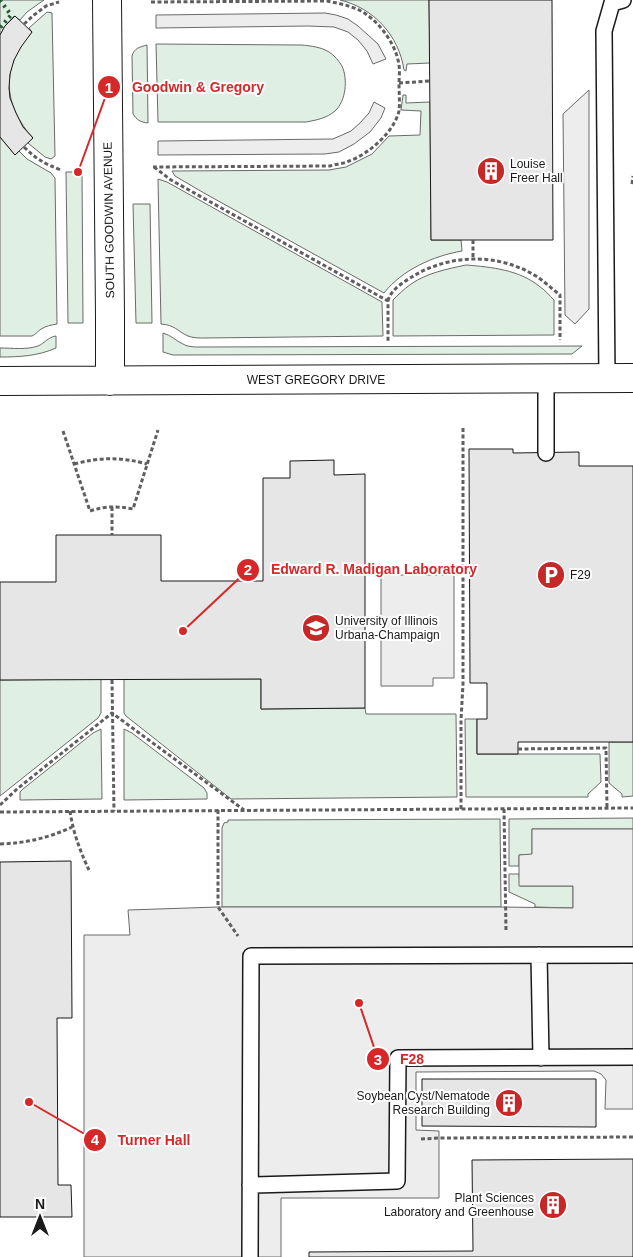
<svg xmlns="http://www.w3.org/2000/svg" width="633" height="1257" viewBox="0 0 633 1257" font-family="Arial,sans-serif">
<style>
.green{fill:#e0efe3;stroke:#6a6a6a}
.parking{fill:#ededed;stroke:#6a6a6a}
.building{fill:#e6e6e6;stroke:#1a1a1a}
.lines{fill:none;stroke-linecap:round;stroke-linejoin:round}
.lane-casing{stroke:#1a1a1a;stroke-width:18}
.secondary-casing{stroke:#1a1a1a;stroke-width:30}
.path{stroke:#5f5f5f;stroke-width:3;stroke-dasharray:4 2.5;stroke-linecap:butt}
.lane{stroke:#fff;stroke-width:15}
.secondary{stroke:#fff;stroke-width:28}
.hedge{stroke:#2b5a34;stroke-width:4;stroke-dasharray:2.5 4;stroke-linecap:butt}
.labels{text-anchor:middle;stroke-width:4;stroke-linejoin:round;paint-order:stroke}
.poi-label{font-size:12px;fill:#1a1a1a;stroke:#fff;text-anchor:start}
.street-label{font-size:12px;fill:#1a1a1a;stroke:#fff}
.leader{fill:none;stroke:#d62828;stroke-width:2}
.callout-dot{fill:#d62828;stroke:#fff;stroke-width:2}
.mark-label{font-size:15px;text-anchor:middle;font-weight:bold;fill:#fff}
.callout-label{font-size:14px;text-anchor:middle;font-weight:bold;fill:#d62828;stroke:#fff;stroke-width:4;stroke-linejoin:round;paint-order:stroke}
</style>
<rect width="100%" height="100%" fill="#fff"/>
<!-- green -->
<path class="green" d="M0,0H44L27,12L20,20L14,16L5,26L0,35Z
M340,0H429L430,63L407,64L406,71L404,70C399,36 374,8 340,0Z
M47,12L52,13L55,156L51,159L45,157L28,143L33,138C2,104 1,66 32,32L29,28Z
M156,44L302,45C311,46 321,47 329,52C334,55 339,61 342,66C348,79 346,101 335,111C327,118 317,120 306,122H158Z
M147,45L148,123C140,122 137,120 133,114L132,56C134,48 140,47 147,45Z
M403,95H406V103L430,102L431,240H461L462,251C433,256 402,270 384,293L204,193L175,176L172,171L329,170L346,167L372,154L389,136L420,135L421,111L401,110Z
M0,137L15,155L19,151L27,159L51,173L55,178L57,324C51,325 46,326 41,329C37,332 36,334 32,336H0Z
M66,172H82L83,323H68Z
M158,179L167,182L382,302L383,336L205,338C199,338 193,338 188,336C177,331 175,325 161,324Z
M133,204H150L152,323H136Z
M466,265C492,267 519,270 539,286C545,290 549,295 554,300V335L393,336V300C398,295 404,289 411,284C427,273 447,269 466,265Z
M163,333C171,335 176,341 183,344C188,347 194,347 200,347L582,346L572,354L173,355L163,352Z
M56,336V348C38,356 20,357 0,357V348C12,348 27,350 38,346C45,343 48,337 56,336Z
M101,679V713L98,718L0,796V680Z
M124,679H261V709L365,708L366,714H456L457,797L231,799L126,716L124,713Z
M465,719H477V754H600L601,782L588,794V797H466Z
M101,729L102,799L20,800V792L23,789L93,733Z
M124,729L132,733L204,788L207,793V799L124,800Z
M609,742H633V796L622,797V794L609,783Z
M633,818V829H532V855H519V866H509V819Z
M500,819L501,907H222V828L224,823L228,822V820Z
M509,874H519L520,886H573V908L535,907V904L509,892Z"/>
<!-- parking -->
<path class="parking" d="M325,13L336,15L348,19L358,26L378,44L386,59L373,64L367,51L358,40L348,32L334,27L308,26L156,28V15Z
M589,90V309L575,324L565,315L563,114Z
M374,102L385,108L381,118L370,132L354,144L339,152L325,154L158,155V141L333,139L351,131L360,123L369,113Z
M381,575H454V678H433V686H381Z
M532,829H633V1109H605L606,1080L601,1074L594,1071L416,1072V1130L439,1131V1198H281V1257H84V935H130L128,910L218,907H501L573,908V886H519V855L532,854Z"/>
<!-- building -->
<path class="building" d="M429,0H552L553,240H431Z
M15,16L32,32L21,47L14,60L10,74L9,88L10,98L16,113L23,127L33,138L15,155L0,137V35L5,26Z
M469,449H513V453L579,452V466H633V742H518V754H477V719H487V683H470Z
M334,460V475L365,474V708L261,709V679L0,680V582H56V535H161V581H263V478H290V461Z
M71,861L72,1018H57L58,1185H71L72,1217H0V862Z
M422,1079H596V1127L422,1126Z
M633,1159V1257H309V1252L473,1251L472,1160Z"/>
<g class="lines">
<defs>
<path id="lane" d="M546,379V453
M607,379L604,31L612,3L623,0
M539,955L541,1058
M250,1185L397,1181L398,1058L633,1057
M250,1257L251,956L633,955"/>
<path id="secondary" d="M107,0L110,316V381
M0,381L633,378"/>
</defs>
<!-- lane casing -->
<use href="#lane" class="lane-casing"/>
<!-- secondary casing -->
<use href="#secondary" class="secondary-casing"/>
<!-- path -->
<path class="path" d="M151,2L327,1C337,3 347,5 357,9C377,18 396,43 399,65C400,71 399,78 399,84C399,93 400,103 399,111C394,132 369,154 349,161C343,164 336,164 330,166L153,167
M24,24L34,15L46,6L59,2
M399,83L430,81
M24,147C36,159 45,164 61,170
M154,167L171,180L388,301V341
M632,184L633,176
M473,240V258
M388,301C390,290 405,281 415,275C452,254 498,253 536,276C544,281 552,289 560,295V340
M63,431L90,511C105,506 118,506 133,509L158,430
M74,464C101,457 121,457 147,464
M112,507V535
M112,680L114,811
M518,749L606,748L607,808
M0,805L17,789L112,713L244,810
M461,809V720L463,684V428
M504,809L506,931
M218,810V907L238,936
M70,811C73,832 80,851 89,870
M0,812L633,808
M0,844C27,843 48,838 72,827
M421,1139L440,1138L633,1137"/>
<!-- lane -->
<use href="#lane" class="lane"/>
<!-- secondary -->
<use href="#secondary" class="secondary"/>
<!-- hedge -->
<path class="hedge" d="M0,0L11,15L0,28"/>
</g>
<!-- icons -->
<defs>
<symbol id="building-disc" viewBox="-11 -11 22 22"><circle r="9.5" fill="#c62828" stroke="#fff"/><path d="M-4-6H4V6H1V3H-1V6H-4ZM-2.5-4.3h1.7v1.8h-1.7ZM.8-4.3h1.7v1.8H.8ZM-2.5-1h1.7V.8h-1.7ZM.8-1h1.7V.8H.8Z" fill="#fff"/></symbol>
<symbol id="parking-disc" viewBox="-11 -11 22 22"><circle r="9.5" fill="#c62828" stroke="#fff"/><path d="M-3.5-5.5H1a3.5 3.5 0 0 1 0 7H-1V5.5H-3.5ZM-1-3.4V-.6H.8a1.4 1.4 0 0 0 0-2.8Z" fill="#fff"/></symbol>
<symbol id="university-disc" viewBox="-11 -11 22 22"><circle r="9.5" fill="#c62828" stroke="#fff"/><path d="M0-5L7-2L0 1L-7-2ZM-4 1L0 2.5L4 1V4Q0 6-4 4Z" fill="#fff"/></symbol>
</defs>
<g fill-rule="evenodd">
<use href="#building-disc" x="475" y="155" width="32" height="32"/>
<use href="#parking-disc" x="535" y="559" width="32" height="32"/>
<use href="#university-disc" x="300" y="612" width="32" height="32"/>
<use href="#building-disc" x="493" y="1087" width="32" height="32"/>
<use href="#building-disc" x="537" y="1189" width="32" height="32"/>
</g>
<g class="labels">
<!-- poi labels -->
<g class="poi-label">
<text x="510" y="168">Louise<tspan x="510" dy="14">Freer Hall</tspan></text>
<text x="570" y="579">F29</text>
<text x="335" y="625">University of Illinois<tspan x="335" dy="14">Urbana-Champaign</tspan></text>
<text x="490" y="1100" text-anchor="end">Soybean Cyst/Nematode<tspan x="490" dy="14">Research Building</tspan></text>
<text x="534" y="1202" text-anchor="end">Plant Sciences<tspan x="534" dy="14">Laboratory and Greenhouse</tspan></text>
</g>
<!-- street labels -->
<g class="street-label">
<text transform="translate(109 220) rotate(-91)" y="4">SOUTH GOODWIN AVENUE</text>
<text x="316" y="384">WEST GREGORY DRIVE</text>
</g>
</g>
<!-- callouts -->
<path class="leader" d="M78 172L109 87M183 631L248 570M359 1003L378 1059M29 1102L95 1140"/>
<g class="callout-dot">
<circle cx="78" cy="172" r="5"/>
<circle cx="183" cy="631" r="5"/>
<circle cx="359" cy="1003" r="5"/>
<circle cx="29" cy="1102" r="5"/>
<circle cx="109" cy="87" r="12"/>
<circle cx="248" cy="570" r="12"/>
<circle cx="378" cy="1059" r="12"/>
<circle cx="95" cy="1140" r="12"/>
</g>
<g class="mark-label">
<text x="109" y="93">1</text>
<text x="248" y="575">2</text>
<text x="378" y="1065">3</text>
<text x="95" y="1145">4</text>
</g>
<g class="callout-label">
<text x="198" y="92">Goodwin &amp; Gregory</text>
<text x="374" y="574">Edward R. Madigan Laboratory</text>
<text x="412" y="1064">F28</text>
<text x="154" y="1145">Turner Hall</text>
</g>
<!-- north arrow -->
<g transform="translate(40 1217)" stroke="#ffffff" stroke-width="4" paint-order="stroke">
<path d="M0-4L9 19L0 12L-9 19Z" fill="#1a1a1a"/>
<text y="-8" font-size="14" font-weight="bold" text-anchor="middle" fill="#1a1a1a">N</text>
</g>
</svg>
